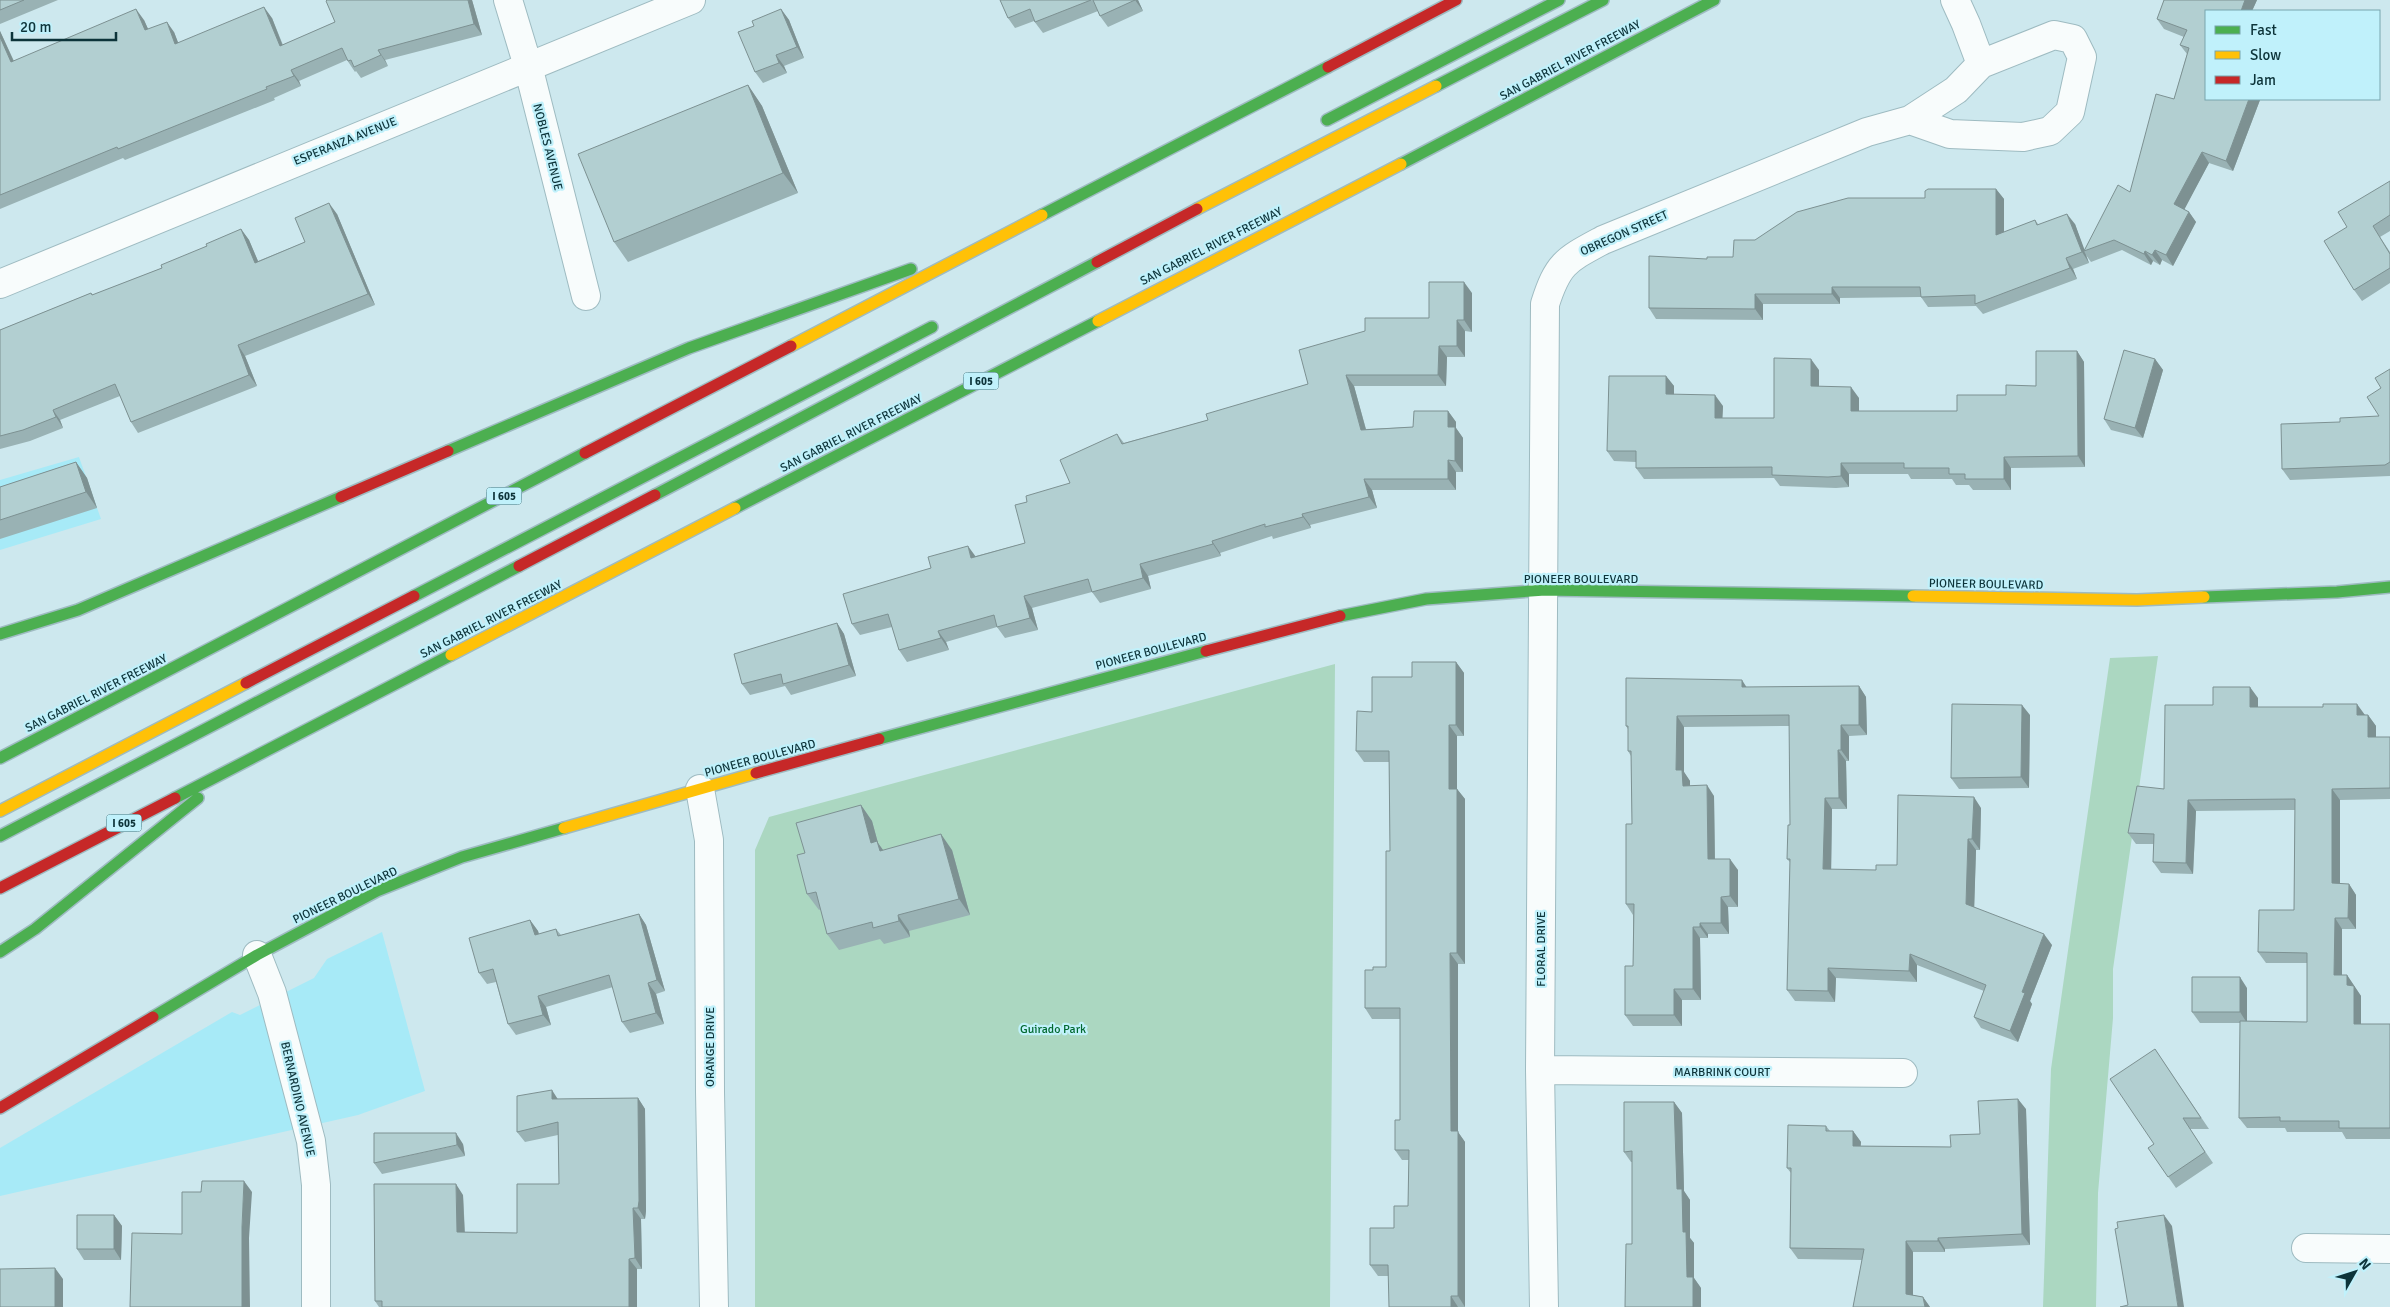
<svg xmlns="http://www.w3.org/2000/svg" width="2390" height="1307" viewBox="0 0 2390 1307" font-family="Signika,sans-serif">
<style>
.built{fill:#a7eaf7}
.green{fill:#abd7c1}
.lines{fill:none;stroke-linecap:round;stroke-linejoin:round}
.street-casing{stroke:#9ebbc1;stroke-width:30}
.fast-casing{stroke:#9ebbc1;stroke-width:14}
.slow-casing{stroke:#9ebbc1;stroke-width:14}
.jam-casing{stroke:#9ebbc1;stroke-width:14}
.street{stroke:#f8fcfc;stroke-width:28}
.fast{stroke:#4caf50;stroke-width:11}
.slow{stroke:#ffc107;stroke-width:11}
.jam{stroke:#c62828;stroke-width:11}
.wall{fill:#99b2b4}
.shaded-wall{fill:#7d9192}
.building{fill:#b2cfd1;stroke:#7d9192}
.labels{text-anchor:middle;stroke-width:4.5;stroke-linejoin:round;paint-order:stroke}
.shield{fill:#c0f1fb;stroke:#436d74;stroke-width:1}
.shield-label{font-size:11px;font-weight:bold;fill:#0d343a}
.street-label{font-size:12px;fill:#0d343a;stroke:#c0f1fb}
.park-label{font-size:12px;fill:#026930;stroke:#c0f1fb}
</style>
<rect width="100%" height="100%" fill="#cde8ee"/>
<!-- built -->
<path class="built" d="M79,457L101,519L0,550V480Z
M382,932L425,1091L358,1115L0,1196V1148L232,1012L240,1015L314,978L327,959Z"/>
<!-- green -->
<path class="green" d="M2158,656L2113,969V1018L2098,1193L2096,1307H2043L2051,1069L2110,658Z
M1335,664L1330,1307H755V850L769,817Z"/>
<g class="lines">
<defs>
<path id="street" d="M508,0L528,66L586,296
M1955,0L1966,24L1981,64
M0,284L691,0
M700,789L709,840L710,1092L714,1307
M257,955L272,993L311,1141L316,1185V1307
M1540,1070L1903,1073
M2306,1248L2390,1249
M1544,1307L1540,1070L1545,304C1558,263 1566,260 1603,240L1867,132L1910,120L1956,90L1981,64L2054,35L2073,39L2082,57L2070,112L2050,131L2023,137L1950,134L1910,120"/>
<path id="fast" d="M1436,86L1603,0
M1327,120L1559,0
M1401,164L1714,0
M1042,215L1328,67
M448,451L689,348L911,269
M655,495L1097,262
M735,508L1098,321
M414,596L932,327
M2204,597L2337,592L2390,587
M1340,616L1426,599L1545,590L1913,596
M0,634L78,610L341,497
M879,739L1206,651
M0,758L585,453
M175,798L451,655
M0,836L519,566
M0,952L35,929L198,798
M153,1017L257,955L377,891L462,857L564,828"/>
<path id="slow" d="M1197,209L1436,86
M1098,321L1401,164
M791,346L1042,215
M1913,596L2137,600L2204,597
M451,655L735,508
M0,811L246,683
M564,828L756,773"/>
<path id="jam" d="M1328,67L1456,0
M1097,262L1197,209
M585,453L791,346
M341,497L448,451
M519,566L655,495
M1206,651L1340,616
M246,683L414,596
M756,773L879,739
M0,888L175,798
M0,1108L153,1017"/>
</defs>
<!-- street casing -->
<use href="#street" class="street-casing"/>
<!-- fast casing -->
<use href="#fast" class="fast-casing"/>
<!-- slow casing -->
<use href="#slow" class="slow-casing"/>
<!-- jam casing -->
<use href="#jam" class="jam-casing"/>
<!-- street -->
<use href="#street" class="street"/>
<!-- fast -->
<use href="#fast" class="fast"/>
<!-- slow -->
<use href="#slow" class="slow"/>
<!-- jam -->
<use href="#jam" class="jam"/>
</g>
<!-- wall -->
<path class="wall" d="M0,0H58L0,24Z
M327,0H472L482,35L385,60L388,66L361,78L356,71L355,72L347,60L299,81L301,86L274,98L275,100L125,160L123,158L0,209V31L14,61L144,20L148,29L174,32L178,43L272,18L283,45L335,22Z
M1000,0H1138L1143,11L1108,27L1100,16L1098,11L1043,33L1034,21L1015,28L1008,18Z
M2164,0H2257L2252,11H2206V99L2260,100L2233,171L2209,163L2184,209L2189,212L2196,222L2173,266L2162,260L2160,265L2153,261L2151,265L2122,250L2091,262L2086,255L2089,263L2073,269L2077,279L1983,314L1976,306L1928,307L1921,297L1840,298V304H1763V320L1656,319L1649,308L1707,259L1733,257L1755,240L1925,198L1996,189L2004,199V232L2035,220L2038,224H2075L2084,250L2130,192L2174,99L2187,54L2180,45L2184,37L2164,29L2157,19Z
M781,9L789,20L804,58L784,66L787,73L763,83L755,72L754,26Z
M748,85L762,106L798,193L628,262L614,242Z
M2390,181V231L2380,237L2390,252V283L2362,301L2354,290L2347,227Z
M337,214L375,305L245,356L257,386L138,433L131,422L120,396L60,420L63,428L30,441L0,449V330L91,293L93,295L162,268L241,229L249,240L258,261L305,242Z
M1472,293V332L1465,331V357H1447L1446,386H1354L1366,429L1413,427L1448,411L1456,422V428L1463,438V472H1456V490H1372L1377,508L1310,525L1311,528L1273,539L1272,536L1220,553L1221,556L1148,576L1151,589L1100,603L1092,592L1032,608L1038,630L1005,638L997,627L946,642L949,650L907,662L899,650L892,627L860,635L852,624L931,568L1025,543L1027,502L1070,483L1117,434L1124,443L1208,420L1308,384L1429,318Z
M2077,351L2084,362L2085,467L2011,468V490H1973L1969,485H1956L1952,479H1911L1908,474H1849V487L1836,488L1780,486L1774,478L1644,479L1636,468V462L1614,461L1607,451L1666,376L1674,386V395L1723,406L1722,418H1774L1819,370V387L1859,398V411H1957L2036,386Z
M2155,359L2163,370L2143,438L2111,430L2104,419Z
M2390,369V476L2290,480L2282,469L2340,422L2379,416L2381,388Z
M76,462L87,478L97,508L0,539V487Z
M837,623L844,634L856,676L791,695L785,686L750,695L742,684Z
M1456,662L1464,673V736H1457V789L1465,799V964H1458V1132L1465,1142V1307H1389V1276H1378L1370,1265L1408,1206L1409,1160H1402L1395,1150L1400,1120V1019H1372L1365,1008L1373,970L1386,967L1390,851L1389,762H1364L1356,751L1372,712L1412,677Z
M1859,686L1866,697L1867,735L1849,736V761H1846L1847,809H1832L1831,870H1876L1897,865L1981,808L1980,850H1976L1974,907L2052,945L2030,1001L2032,1004L2018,1042L1981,1028L1974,1017L1984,991L1917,965V982L1836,978L1835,1002L1795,1001L1787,990L1790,862L1787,859L1790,825V726L1684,727V772L1690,781V786L1714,796L1715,859L1738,870V907H1728L1729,934H1708V938H1700L1701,1000H1682V1026H1633L1625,1015L1633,966V915L1626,904L1632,824L1631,756L1628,751V729L1626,726L1746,687Z
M2258,698V707L2368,715L2376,726V737H2390V799L2340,800V884H2349L2356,895V929H2342V975H2347L2361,996V1024H2390V1139H2346L2342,1132H2287L2285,1128H2247L2239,1118L2240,1023H2200L2192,1012L2247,988V1021L2307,1022V963H2266L2258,952L2294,910L2295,810L2196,811L2193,874L2161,873L2153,862L2154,844H2136L2128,833L2164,789L2213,705Z
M2030,715L2029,788L1959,789L1951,778Z
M861,805L872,821L878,843L883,850H952L970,915L909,931L910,937L884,944L880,939L839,950L827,934L821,909L819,910L807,894L805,853Z
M639,914L646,925L665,991L656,994L664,1024L630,1033L622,1022L613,987L546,1007L551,1025L516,1035L508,1024L496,982L487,984L479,973L530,920L538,931L539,934L556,929L561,935Z
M2155,1049L2209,1129H2190L2213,1163L2176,1188L2148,1148L2154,1144Z
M638,1098L645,1109L646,1211L645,1219H641L642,1269H637V1307H379L375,1301L463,1195L465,1232L517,1233L559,1184L558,1135L525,1142L517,1132L558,1099Z
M1674,1102L1682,1113L1684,1191L1690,1200V1238L1694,1243V1278L1701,1288L1632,1244V1162H1631L1624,1152Z
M2026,1109L2030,1245L1945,1249V1252H1913V1295L1923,1297L1930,1307H1853L1862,1260L1798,1259L1790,1248L1791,1173L1787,1168L1826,1126L1830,1131H1853L1861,1142L1860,1146L1951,1147L1980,1134Z
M463,1144L465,1156L382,1174L374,1163Z
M114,1215L122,1226L121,1260H84L77,1249Z"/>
<!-- shaded-wall -->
<path class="shaded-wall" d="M468,0H472L482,35L474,24Z
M1135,0H1138L1143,11Z
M2245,0H2257L2252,11H2241Z
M264,7L272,18L287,57L280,46Z
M136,9L144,20L153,40L145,30Z
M781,9L789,20L804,58L797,47Z
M167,22L174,32L183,55L175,44Z
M0,31L19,73L11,62L0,37Z
M378,50L385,60L388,66L381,55Z
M776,55L784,66L787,73L779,63Z
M291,70L299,81L301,86L294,76Z
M748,85L762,106L798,193L783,173Z
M2249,99H2259L2260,100L2233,171L2226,161Z
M2202,152L2209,163L2182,214L2174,204Z
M1996,189L2004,199V245L1996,235Z
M329,203L337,214L375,305L368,294Z
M2189,212L2196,222L2173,266L2166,255Z
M2067,214L2075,224L2085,251H2084L2086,255L2089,263L2082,252Z
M241,229L249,240L263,273L255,263Z
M2155,250L2162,260L2160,265L2152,255Z
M2145,251L2153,261L2151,265L2144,254Z
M2066,258L2073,269L2077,279L2070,268Z
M1464,282L1472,293V332L1464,320Z
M1832,287L1840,298V304L1832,294Z
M1755,294L1763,304V320L1755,309Z
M1457,320L1465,331V357L1457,346Z
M238,345L245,356L257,386L249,375Z
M1439,346L1447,357L1446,386L1438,375Z
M2077,351L2084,362L2085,467L2078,456Z
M1811,359L1819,370V397L1811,386Z
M2155,359L2163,370L2143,438L2135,428Z
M1346,375L1354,386L1369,441L1361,430Z
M1666,376L1674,386V405L1666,394Z
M1851,387L1859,398V422L1851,411Z
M1715,395L1723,406L1722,429L1715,418Z
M53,410L60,420L63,428L56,417Z
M1448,411L1456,422V428L1463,438V472L1455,461L1448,427Z
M2004,457L2011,468V490L2004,479Z
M1448,460L1456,472V490L1448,479Z
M76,462L87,478L97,508L86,492Z
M1841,463L1849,474V487L1841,476Z
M1364,479L1372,490L1377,508L1369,497Z
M1302,514L1310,525L1311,528L1303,517Z
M1212,541L1220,553L1221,556L1213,544Z
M968,546L976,557L971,558Z
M1140,564L1148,576L1151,589L1143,578Z
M1024,596L1032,608L1038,630L1030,618Z
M837,623L844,634L856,676L849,665Z
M938,631L946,642L949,650L941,638Z
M1456,662L1464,673V736L1456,725Z
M1742,680L1749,691L1742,687Z
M1859,686L1866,697L1867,735L1859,725Z
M2250,687L2258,698V718L2250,707Z
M2357,704L2365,715H2357Z
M2022,705L2030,715L2029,788L2021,777Z
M2368,715L2376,726V748L2368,737Z
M1677,716L1684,727V772L1690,781V797L1683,786L1676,770Z
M1449,725L1457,736V800L1449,789Z
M1841,725L1849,736V761L1841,750Z
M1838,750L1846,761L1847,809L1839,798Z
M1707,785L1714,796L1715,870L1708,859Z
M1457,789L1465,799V964L1457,953Z
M2332,789L2340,800V894L2332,883Z
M1974,797L1981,808L1980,850L1972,839Z
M1825,798L1832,809L1831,880L1823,869Z
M2188,800L2196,811L2193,874L2186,863Z
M861,805L872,821L878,843L888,857L891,866L871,843Z
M941,834L952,850L970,915L959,899Z
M1968,839L1976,850L1974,915L1966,904Z
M1730,859L1738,870V907L1730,896Z
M2349,884L2356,895V929L2348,918Z
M1721,897L1728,907L1729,934L1721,923Z
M639,914L646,925L665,991L657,980Z
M898,915L909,931L910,937L899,921Z
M2335,918L2342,929V986L2334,975Z
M530,920L538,931L542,946L535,935Z
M1700,923L1708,934V938L1700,927Z
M1693,927L1700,938L1701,1000L1693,989Z
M2044,934L2052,945L2030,1001L2032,1004L2018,1042L2010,1031L2022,992Z
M1450,953L1458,964V1132L1465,1142V1307L1458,1296L1451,1131Z
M1910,954L1917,965V982L1909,971Z
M1828,968L1836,978L1835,1002L1828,991Z
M2347,975L2361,996V1035L2354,1024L2347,985Z
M2240,977L2247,988V1023L2240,1012Z
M648,983L656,994L664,1024L656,1013Z
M1674,989L1682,1000V1026L1674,1015Z
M538,996L546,1007L551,1025L543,1015Z
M552,1090L559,1101L552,1099Z
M638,1098L645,1109L646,1211L645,1219L638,1208Z
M2018,1099L2026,1109L2030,1245L2022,1234Z
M1674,1102L1682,1113L1684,1191L1690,1200V1238L1694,1243V1278L1701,1288V1307H1693L1687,1277L1683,1232L1677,1189Z
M1853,1131L1861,1142L1860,1157L1853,1146Z
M456,1133L463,1144L465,1156L457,1145Z
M244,1181L252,1192L249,1238L250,1307H242V1227Z
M456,1184L463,1195L465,1243L457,1232Z
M633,1208L641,1219L642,1269L635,1258Z
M114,1215L122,1226L121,1260L114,1249Z
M2164,1215L2172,1226L2184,1307H2178Z
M1938,1238L1945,1249V1252L1938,1241Z
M1906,1241L1913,1252V1304L1906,1294Z
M629,1259L637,1269V1307H629Z
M55,1268L63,1279V1307H55Z
M1451,1296L1458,1307H1451Z
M1923,1297L1930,1307H1925Z"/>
<!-- building -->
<path class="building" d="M0,0H24L0,10Z
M327,0H468L474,24L378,50L381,55L354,67L351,60L348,61L342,48L291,70L294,76L266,87L267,89L118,149L117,147L0,195V37L11,62L136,9L145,30L167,22L175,44L264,7L280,46L335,22L326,1Z
M1000,0H1091L1035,22L1030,9L1008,18Z
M1093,0H1135L1100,16Z
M2164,0H2245L2241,11H2206V99H2249L2226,161L2202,152L2174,204L2189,212L2166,255L2155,250L2152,255L2145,251L2144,254L2114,240L2084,251L2118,185L2130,192L2156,94L2174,99L2189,48L2180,45L2187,30L2157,19Z
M781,9L797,47L776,55L779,63L755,72L738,32L754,26L752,21Z
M748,85L783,173L614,242L578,154Z
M2390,181V215L2373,226L2390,254V268L2354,290L2324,241L2347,227L2338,212Z
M1928,189H1996V235L2035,220L2037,225L2067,214L2082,252L2066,258L2070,268L1975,304V295L1921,297L1920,287H1832V294H1755V309L1649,308V256L1707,259V257H1733L1734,240H1755L1797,212L1848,198H1925V191Z
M329,203L368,294L238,345L249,375L131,422L115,384L53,410L56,417L23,430L0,436V330L91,293L92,295L162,268L161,265L207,246L206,244L241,229L255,263L305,242L295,218Z
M1429,282H1464V320H1457V346H1439L1438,375H1346L1361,430L1413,427L1414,411H1448V427H1455V461L1448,460V479H1364L1369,497L1302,514L1303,517L1265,527V524L1212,541L1213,544L1140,564L1143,578L1092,592L1088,579L1024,596L1030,618L997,627L994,615L938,631L941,638L899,650L888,614L852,624L843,594L931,568L928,557L968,546L971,558L1025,543L1015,505L1027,502L1026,496L1070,483L1060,460L1117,434L1122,444L1208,420L1206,414L1308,384L1299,350L1365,331V318H1429Z
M2124,350L2155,359L2135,428L2104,419Z
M2036,351H2077L2078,456L2004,457V479H1965V474H1949V468H1904V463H1841V476L1828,477L1772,475V467L1636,468V451H1607L1609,376H1666V394L1715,395V418H1774V358L1811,359V386L1851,387V411H1957V395H2006V385L2036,386Z
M2390,369V462L2385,465L2282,469L2281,424L2340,422V418L2379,416L2367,397L2381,388L2375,378Z
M76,462L86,492L0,520V487Z
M837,623L849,665L783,684L781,674L742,684L734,654Z
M1412,662H1456V725H1449V789H1457V953H1450L1451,1131H1458V1296H1451V1307H1389L1388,1265H1370V1228H1394V1206H1408L1409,1150H1395V1120H1400V1008H1365V970H1373V967H1386V851H1390L1389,751H1356L1357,711L1372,712V677H1412Z
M1626,678L1742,680V687L1859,686V725H1841V750H1838L1839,798H1825L1823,869L1876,870V865H1897L1898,795L1974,797L1972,839H1968L1966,904L2044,934L2022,992L2025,993L2010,1031L1974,1017L1986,985L1910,954L1909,971L1828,968V991L1787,990L1790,859H1787L1788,825H1790L1789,715L1677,716L1676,770H1682L1683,786L1707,785L1708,859H1730V896L1721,897V923H1700V927H1693V989H1674V1015H1625V966H1633L1634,904H1626V824H1632L1631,751H1628V726H1626Z
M2213,687H2250V707H2323V704H2357V715H2368V737H2390V788L2332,789V883L2349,884L2348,918H2335L2334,975H2347V985L2354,986V1024H2390V1128H2339V1121H2280V1117L2239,1118L2240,1021L2307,1022V953L2258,952L2259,910H2294L2295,799L2188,800L2186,863L2153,862L2154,834L2128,833L2137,786L2164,789L2165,705H2213Z
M1952,704L2022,705L2021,777L1951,778Z
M861,805L871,843L877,841L880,851L941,834L959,899L898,915L899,921L873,928L872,922L827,934L816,892L807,894L797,855L805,853L796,823Z
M639,914L657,980L648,983L656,1013L622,1022L609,975L538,996L543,1015L508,1024L493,969L479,973L469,938L530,920L535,935L556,929L558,936Z
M2192,977H2240V1012H2192Z
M2155,1049L2201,1118H2183L2205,1152L2168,1177L2148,1148L2154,1144L2110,1079Z
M552,1090V1099L638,1098L639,1201L638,1208H633L635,1258L629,1259V1307H382V1301H375L374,1184H456L457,1232L517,1233V1184H559L558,1122L517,1132V1096Z
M2018,1099L2022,1234L1938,1238V1241H1906V1294L1923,1297L1925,1307H1853L1864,1249L1790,1248L1791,1168H1787L1788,1125L1826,1126V1131H1853V1146L1951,1147L1950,1135L1980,1134L1978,1101Z
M1624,1102H1674L1677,1189H1682L1683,1232H1686L1687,1277H1693V1307H1625L1626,1244H1632V1151L1624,1152Z
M374,1133H456L457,1145L374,1163Z
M202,1181H244L242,1227V1307H130L132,1233L182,1234V1192H201Z
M77,1215H114V1249H77Z
M2164,1215L2178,1307H2120L2128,1305L2115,1229L2118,1228L2117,1222Z
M55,1268V1307H0V1269Z"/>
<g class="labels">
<!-- shield labels -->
<g class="shield">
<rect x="963.5" y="372.5" width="35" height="17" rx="4"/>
<rect x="486.5" y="487.5" width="35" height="17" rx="4"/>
<rect x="106.5" y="814.5" width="35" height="17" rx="4"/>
</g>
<g class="shield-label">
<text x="981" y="385">I 605</text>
<text x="504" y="500">I 605</text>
<text x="124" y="827">I 605</text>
</g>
<!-- street labels -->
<g class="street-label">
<text transform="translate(1570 60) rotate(-28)" y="4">SAN GABRIEL RIVER FREEWAY</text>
<text transform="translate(345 141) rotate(-22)" y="4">ESPERANZA AVENUE</text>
<text transform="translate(548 147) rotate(76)" y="4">NOBLES AVENUE</text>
<text transform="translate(1624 233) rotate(-24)" y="4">OBREGON STREET</text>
<text transform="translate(1211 246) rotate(-27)" y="4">SAN GABRIEL RIVER FREEWAY</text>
<text transform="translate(851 433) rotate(-27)" y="4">SAN GABRIEL RIVER FREEWAY</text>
<text x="1581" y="583">PIONEER BOULEVARD</text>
<text transform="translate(1986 584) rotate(1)" y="4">PIONEER BOULEVARD</text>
<text transform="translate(491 619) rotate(-27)" y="4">SAN GABRIEL RIVER FREEWAY</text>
<text transform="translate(1151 651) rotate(-15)" y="4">PIONEER BOULEVARD</text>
<text transform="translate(96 693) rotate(-27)" y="4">SAN GABRIEL RIVER FREEWAY</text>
<text transform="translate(760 758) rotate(-15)" y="4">PIONEER BOULEVARD</text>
<text transform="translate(345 895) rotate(-26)" y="4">PIONEER BOULEVARD</text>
<text transform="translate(1541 949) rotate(-90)" y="4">FLORAL DRIVE</text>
<text transform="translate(710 1047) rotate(-90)" y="4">ORANGE DRIVE</text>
<text x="1722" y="1076">MARBRINK COURT</text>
<text transform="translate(298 1099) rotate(77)" y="4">BERNARDINO AVENUE</text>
</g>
<!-- park labels -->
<g class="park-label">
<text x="1053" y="1033">Guirado Park</text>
</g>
</g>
<!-- legend -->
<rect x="2205" y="10" width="175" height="90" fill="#c0f1fb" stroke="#78a5ae"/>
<rect x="2215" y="26" width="25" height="8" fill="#4caf50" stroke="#78a5ae"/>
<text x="2250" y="35" font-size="15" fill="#0d343a">Fast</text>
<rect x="2215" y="51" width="25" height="8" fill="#ffc107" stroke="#78a5ae"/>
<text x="2250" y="60" font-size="15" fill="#0d343a">Slow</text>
<rect x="2215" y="76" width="25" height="8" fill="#c62828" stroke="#78a5ae"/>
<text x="2250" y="85" font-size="15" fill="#0d343a">Jam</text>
<!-- north arrow -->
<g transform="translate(2355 1272) rotate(51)" stroke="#c0f1fb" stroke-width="4" paint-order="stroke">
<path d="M0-4L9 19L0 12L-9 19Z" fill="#0d343a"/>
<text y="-8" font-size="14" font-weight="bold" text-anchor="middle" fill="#0d343a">N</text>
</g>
<!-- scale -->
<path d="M12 32v8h104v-8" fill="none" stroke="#0d343a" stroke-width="2.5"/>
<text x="20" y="32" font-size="15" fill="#0d343a" stroke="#c0f1fb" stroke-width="4" paint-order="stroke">20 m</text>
</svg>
